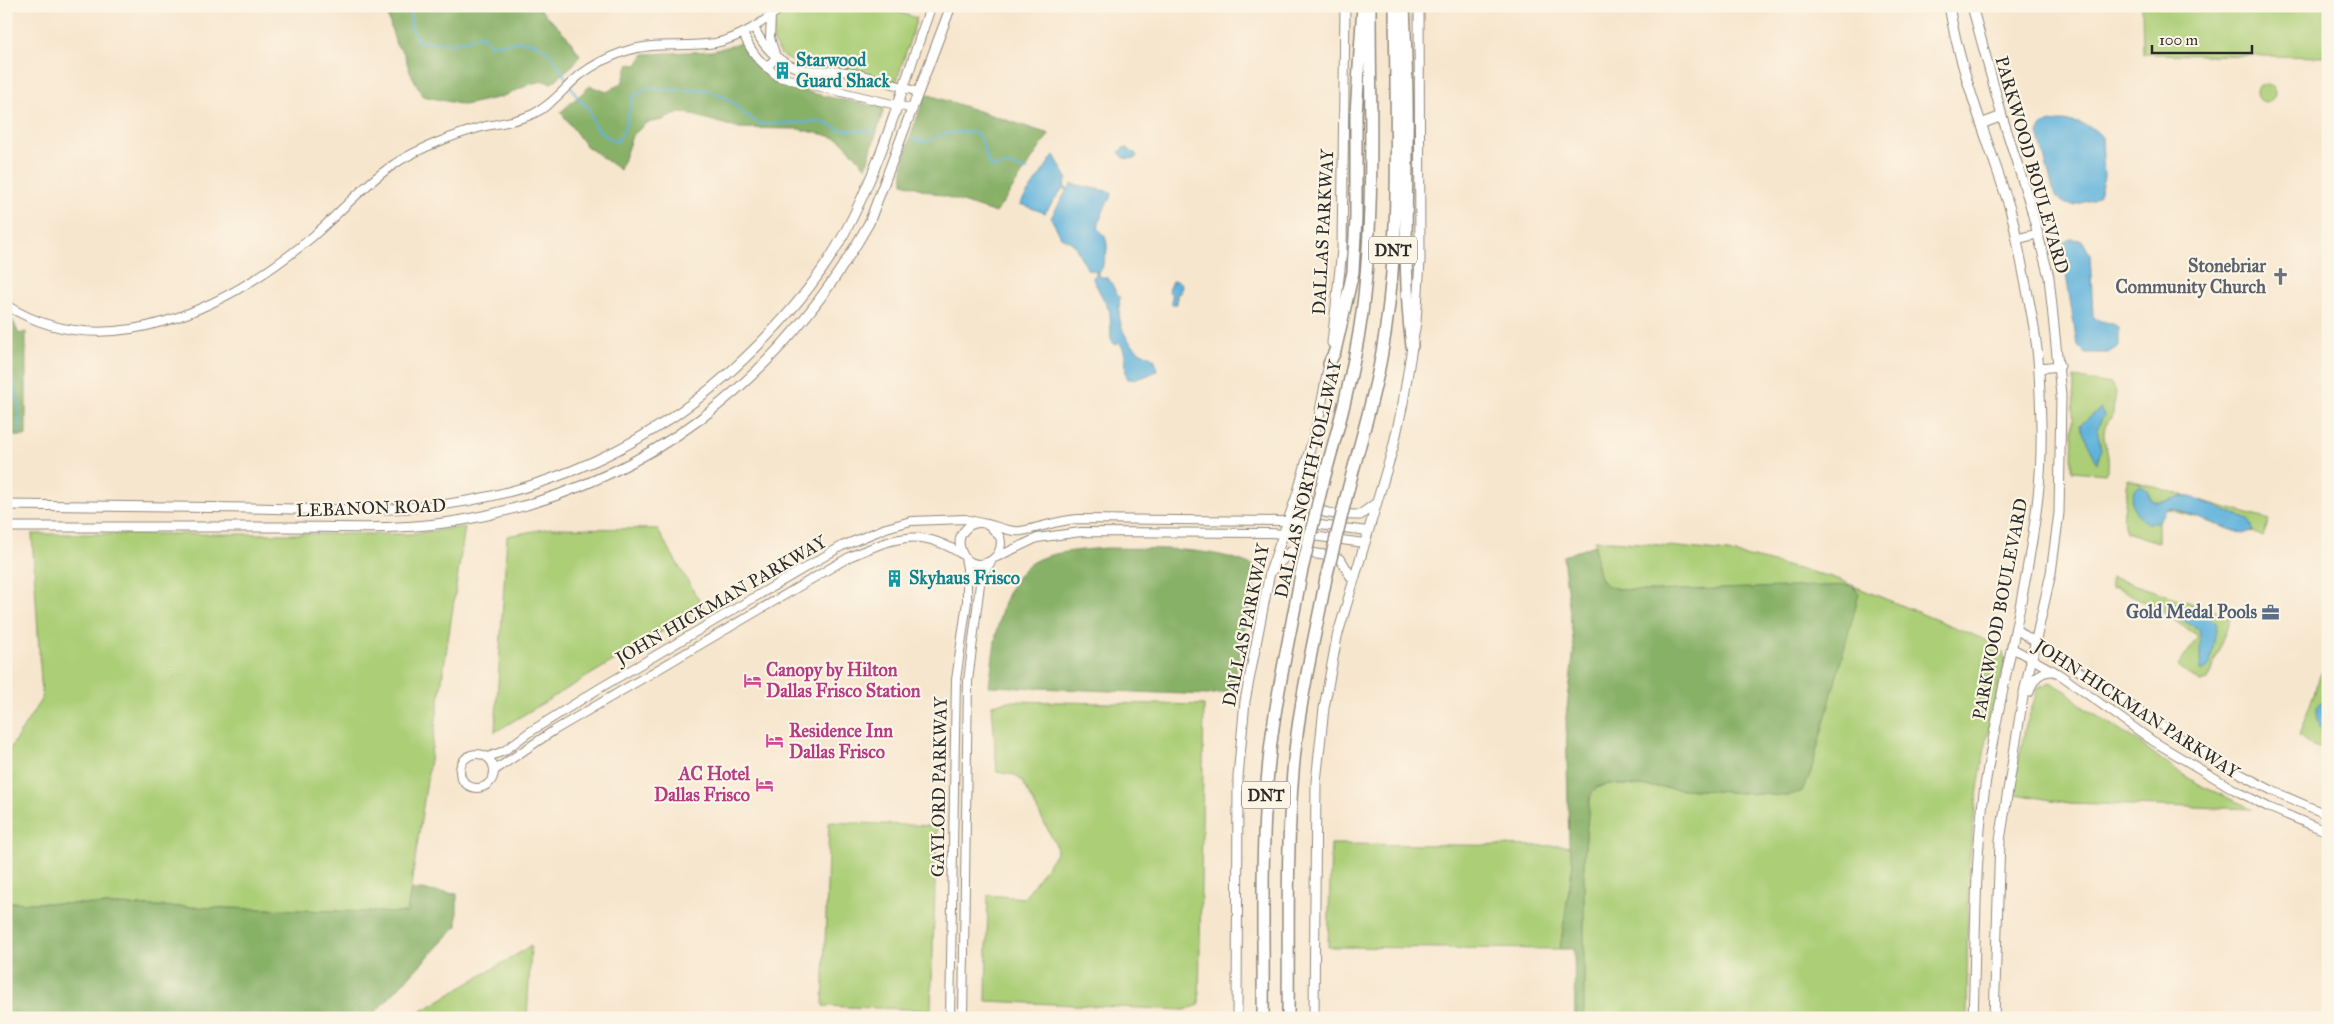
<svg xmlns="http://www.w3.org/2000/svg" width="2334" height="1024" viewBox="0 0 2334 1024" font-family="'IM FELL Great Primer',serif">
<style>
.green{fill:#abce76;stroke:#6b7c50}
.forest{fill:#88b167;stroke:#5a6e49}
.water{fill:#60b3dc;stroke:#466f84}
.lines{fill:none;stroke-linecap:round;stroke-linejoin:round}
.stream{stroke:#60b3dc;stroke-width:2}
.tertiary-casing{stroke:#91887c;stroke-width:10}
.secondary-casing{stroke:#91887c;stroke-width:11}
.motorway-casing{stroke:#91887c;stroke-width:14}
.tertiary{stroke:#fff;stroke-width:8}
.secondary{stroke:#fff;stroke-width:9}
.motorway{stroke:#fff;stroke-width:11}
.motorway-bridge-casing{stroke:#91887c;stroke-width:14;stroke-linecap:butt}
.motorway-bridge{stroke:#fff;stroke-width:11}
.labels{text-anchor:middle;stroke-width:4.5;stroke-linejoin:round;paint-order:stroke}
.shield{fill:#fcf5e5;stroke:#6a6863;stroke-width:1}
.shield-label{font-size:16px;font-weight:bold;fill:#2b2b2b}
.culture-label{font-size:18px;font-weight:bold;fill:#0d838f;stroke:#fcf5e5;text-anchor:start}
.street-label{font-size:18px;fill:#2b2b2b;stroke:#fcf5e5}
.worship-label{font-size:18px;font-weight:bold;fill:#5b616d;stroke:#fcf5e5;text-anchor:end}
.service-label{font-size:18px;font-weight:bold;fill:#4e5e75;stroke:#fcf5e5;text-anchor:end}
.hotel-label{font-size:18px;font-weight:bold;fill:#b23c85;stroke:#fcf5e5;text-anchor:start}
</style>
<rect width="100%" height="100%" fill="#fcf5e5"/>
<filter id="ink" filterUnits="userSpaceOnUse"><feTurbulence type="fractalNoise" baseFrequency=".02" numOctaves="2"/><feDisplacementMap in="SourceGraphic" scale="10" xChannelSelector="R" yChannelSelector="G"/><feConvolveMatrix kernelMatrix="1 2 1 2 8 2 1 2 1" color-interpolation-filters="sRGB"/></filter>
<filter id="wash" filterUnits="userSpaceOnUse"><feTurbulence type="fractalNoise" baseFrequency=".0096" numOctaves="4" result="noise"/><feDisplacementMap in="SourceGraphic" scale="20" xChannelSelector="R" yChannelSelector="G"/><feGaussianBlur stdDeviation="1.12" result="paint"/><feColorMatrix in="noise" values="0 0 0 0 0 0 0 0 0 0 0 0 0 0 0 0 0 1.4 0 .05"/><feComposite in="paint" operator="in"/></filter>
<g filter="url(#wash)">
<rect width="100%" height="100%" fill="#f7e6ce"/>
<!-- green -->
<path class="green" d="M791,6H877L917,18L896,83L850,69L799,65L780,54L773,40L774,28L776,22Z
M2142,6H2328V57L2143,54Z
M2257 93a9 9 0 1 1 18 0a9 9 0 1 1-18 0Z
M2074,378L2111,384L2116,392L2112,418C2092,434 2117,455 2105,474L2072,471Z
M2127,479L2269,520L2263,537L2253,532L2158,507V542L2126,532C2119,518 2129,495 2127,479Z
M465,527L407,913L6,902V755L42,698L32,534H409Z
M550,528L657,529L703,607L495,732L507,536Z
M1595,540L1640,543L1728,552L1832,577L1988,641L2003,652L2005,662C1988,726 1975,791 1970,857C1966,910 1968,964 1967,1018H1584V859L1588,808L1593,790L1607,784L1788,796L1647,591C1598,588 1597,589 1595,540Z
M2111,577L2231,616L2208,680L2200,682L2178,666L2198,637L2164,613L2117,587L2111,588Z
M2321,673L2328,676V752L2309,744L2299,736Z
M2050,682L2066,691L2087,710L2132,737L2175,770L2204,787L2253,809L2069,803L2016,794L2013,788L2025,729L2038,688Z
M1009,701L1204,705L1199,1005L1185,1010L986,1001L988,895L1024,898L1057,852L1056,845L1022,781L1015,775L997,772L992,705Z
M829,822L937,826L931,1010L823,1006Z
M1331,844L1569,846L1573,863L1560,949L1328,947Z
M531,946L527,1018H410Z"/>
<!-- forest -->
<path class="forest" d="M385,6H537L566,35L580,55L574,64L552,83L544,81L533,83L501,97L464,105L423,96L410,72L404,53L396,45Z
M741,43C744,48 746,55 751,60C783,95 841,98 884,108L866,167L841,140L826,135L798,129L738,128L682,112L662,120L646,123L632,136L620,170L585,145L561,112L590,86L607,92L622,83L629,64L637,65L644,54L712,51Z
M926,94L1049,134L996,213L903,183C901,153 916,123 926,94Z
M6,317L13,321L19,334L26,332V436H13L6,400Z
M1595,545C1598,592 1603,588 1647,591L1853,585L1859,594L1810,775L1802,791L1788,796L1607,784L1597,787L1590,794L1584,859V1018H1575L1574,949H1560L1573,863L1569,846L1566,717L1574,648L1563,556Z
M1107,548C1154,549 1216,546 1258,568L1232,691L1208,695L989,686C995,647 996,596 1026,567C1043,551 1085,550 1107,548Z
M411,889L457,894V926L370,1018H6V902L407,913Z"/>
<!-- water -->
<path class="water" d="M2061,121C2078,122 2091,124 2102,137L2104,177L2099,195L2092,200L2074,205L2066,204L2055,197L2038,133C2042,122 2051,122 2061,121Z
M1123,148H1128L1133,153L1134,152L1137,155L1135,159L1124,158L1119,152Z
M1054,155L1067,178L1064,187L1068,189L1072,184L1112,192L1111,199C1106,203 1105,207 1103,212C1092,237 1105,226 1107,245C1108,253 1103,261 1102,269L1098,271V276L1108,278C1113,284 1114,291 1120,297C1117,318 1121,336 1138,350C1143,354 1150,355 1155,360L1157,371C1148,375 1139,380 1128,379C1122,369 1130,358 1120,343L1115,345L1111,339L1110,312L1092,277L1096,276V271L1088,270L1073,243L1061,237L1051,218L1067,190L1063,188L1045,213L1020,204Z
M2071,239L2082,240L2090,254L2093,316C2100,324 2111,320 2119,328V346L2108,353H2085L2077,344L2063,255L2064,242Z
M1172,281H1178L1182,284L1181,293L1177,294V304H1172V295L1168,290Z
M2100,409L2104,415L2097,429L2101,450L2097,463L2080,425Z
M2140,485L2146,489L2152,501C2164,505 2171,498 2182,496C2191,495 2237,515 2249,520L2254,530L2243,534L2174,509L2166,510L2157,523H2147C2133,515 2125,497 2140,485Z
M2166,602L2204,612L2217,624L2210,665L2202,672C2197,658 2203,644 2199,630L2168,611Z
M2328,696V736C2318,727 2317,720 2317,707Z"/>
<g class="lines">
<!-- stream -->
<path class="stream" d="M422,6L411,12C410,25 411,33 420,42L455,43L482,35L491,45C537,37 546,41 568,82
M571,86L577,97L589,109L594,125L604,135L617,142L625,128L633,97L648,87L660,90H705L726,98L735,104L743,113L760,124L822,122L841,130L875,131
M913,139L927,142C944,132 957,130 977,133C986,146 982,153 992,168L1007,165L1027,170
M6,367C19,386 20,409 19,432"/>
</g>
</g>
<g filter="url(#ink)">
<g class="lines">
<defs>
<path id="tertiary" d="M754,27C764,50 784,68 809,70C822,71 835,70 847,72C871,76 895,85 918,92
M743,33C752,55 761,63 779,77L913,109
M767,68L776,57L770,38L771,16
M6,305C107,369 229,306 311,238C339,214 362,186 393,165C416,149 459,133 486,126C502,123 518,121 533,114C552,105 564,88 580,75C592,66 609,57 623,52C652,41 684,48 715,43C741,38 763,22 784,6
M989,525L1000,537C1007,562 969,576 961,550C959,544 959,537 963,532C978,511 1002,534 1021,531C1040,528 1058,520 1078,519L1287,521L1368,531
M997,557L1037,538L1081,532L1269,533L1305,535L1364,543
M2017,630L2214,760L2273,791L2328,815
M2012,648L2059,674L2153,741L2235,790L2268,807L2328,832
M460 771a17 17 0 1 1 34 0a17 17 0 1 1-34 0Z
M488,757L504,751L528,733L600,688L842,546L886,528L911,521L965,519L986,524
M495,770L553,731L851,556C896,538 918,526 963,555
M950,1018L956,680L967,602V568L965,558
M963,1018L968,681L980,584L984,572L991,562"/>
<path id="secondary" d="M1949,6C1961,76 1989,142 2010,209C2015,225 2017,243 2021,260C2028,296 2037,335 2039,372C2041,413 2043,455 2038,496C2027,594 2000,688 1985,786C1974,862 1976,941 1973,1018
M1972,6L2002,116L2030,204L2049,277L2061,395L2059,513L2051,573L2023,697L2000,840L1994,1018
M1981,124L2002,116
M2017,239L2037,234
M1332,343L1342,250L1345,6
M2039,368L2060,366
M1301,481C1303,487 1304,495 1307,500C1315,516 1345,515 1360,515L1375,504
M6,505C87,506 169,507 250,508C307,509 365,512 422,507C544,496 657,443 745,358C784,321 818,282 844,234C883,162 904,82 931,6
M6,527C100,527 193,527 287,527C345,527 405,531 463,520C645,487 779,382 869,223L951,6
M1271,571L1290,552L1297,551L1331,556L1341,560L1353,580
M2029,692C2033,679 2039,671 2053,671
M1237,1018L1238,777L1245,701L1270,572L1297,495L1319,417L1330,358
M1314,1018L1316,782L1324,708L1337,637L1393,448L1403,403L1416,322L1420,261L1419,6"/>
<path id="motorway" d="M1404,6C1406,52 1408,98 1407,144C1407,211 1403,279 1412,346
M1329,364L1335,351L1353,272L1356,218V114L1363,6
M1322,486C1338,429 1354,372 1362,313C1375,212 1370,108 1370,6
M1348,490C1359,446 1373,402 1381,358C1402,244 1396,122 1395,6
M1263,1018C1264,933 1260,845 1269,761C1275,698 1290,637 1301,574
M1288,1018C1289,936 1286,853 1293,772C1298,706 1314,642 1326,578"/>
</defs>
<!-- tertiary casing -->
<use href="#tertiary" class="tertiary-casing"/>
<!-- secondary casing -->
<use href="#secondary" class="secondary-casing"/>
<!-- motorway casing -->
<use href="#motorway" class="motorway-casing"/>
<!-- tertiary -->
<use href="#tertiary" class="tertiary"/>
<!-- secondary -->
<use href="#secondary" class="secondary"/>
<!-- motorway -->
<use href="#motorway" class="motorway"/>
<defs>
<path id="motorway-bridge" d="M1301,574L1322,486
M1326,578L1348,490"/>
</defs>
<!-- motorway-bridge casing -->
<use href="#motorway-bridge" class="motorway-bridge-casing"/>
<!-- motorway-bridge -->
<use href="#motorway-bridge" class="motorway-bridge"/>
</g>
</g>
<!-- icons -->
<defs>
<symbol id="building-bare" viewBox="-9 -9 18 18"><path d="M-4-6H4V6H1V3H-1V6H-4ZM-2.5-4.3h1.7v1.8h-1.7ZM.8-4.3h1.7v1.8H.8ZM-2.5-1h1.7V.8h-1.7ZM.8-1h1.7V.8H.8Z" fill="#0f9aa8" stroke="#fcf5e5" stroke-width="2.5" paint-order="stroke"/></symbol>
<symbol id="church-bare" viewBox="-9 -9 18 18"><path d="M-1.2-6h2.4v3.5h3.3v2.4h-3.3V6h-2.4V-.1h-3.3v-2.4h3.3Z" fill="#6b7280" stroke="#fcf5e5" stroke-width="2.5" paint-order="stroke"/></symbol>
<symbol id="office-bare" viewBox="-9 -9 18 18"><path d="M-6-3h4V-5.5h4V-3h4V5H-6ZM-1-4.5V-3h2v-1.5ZM-6 0V1H6V0Z" fill="#5c6f8a" stroke="#fcf5e5" stroke-width="2.5" paint-order="stroke"/></symbol>
<symbol id="hotel-bare" viewBox="-9 -9 18 18"><path d="M-6-4.5h1.5V1H6V5H4.5V3h-9V5H-6ZM-4 0a1.8 1.8 0 1 1 3.6 0ZM.5 0V-2.5h3Q6-2.5 6 0Z" fill="#d1479c" stroke="#fcf5e5" stroke-width="2.5" paint-order="stroke"/></symbol>
</defs>
<g fill-rule="evenodd">
<use href="#building-bare" x="770" y="58" width="25" height="25"/>
<use href="#church-bare" x="2268" y="264" width="25" height="25"/>
<use href="#building-bare" x="882" y="566" width="25" height="25"/>
<use href="#office-bare" x="2258" y="600" width="25" height="25"/>
<use href="#hotel-bare" x="740" y="668" width="25" height="25"/>
<use href="#hotel-bare" x="762" y="728" width="25" height="25"/>
<use href="#hotel-bare" x="752" y="772" width="25" height="25"/>
</g>
<g class="labels">
<!-- shield labels -->
<g class="shield">
<rect x="1369" y="236.5" width="48" height="27" rx="4"/>
<rect x="1242" y="781.5" width="48" height="27" rx="4"/>
</g>
<g class="shield-label">
<text x="1393" y="256">DNT</text>
<text x="1266" y="801">DNT</text>
</g>
<!-- culture labels -->
<g class="culture-label">
<text x="796" y="66">Starwood<tspan x="796" dy="21">Guard Shack</tspan></text>
<text x="909" y="584">Skyhaus Frisco</text>
</g>
<!-- street labels -->
<g class="street-label">
<text transform="translate(2032 165) rotate(74)" y="6">PARKWOOD BOULEVARD</text>
<text transform="translate(1323 232) rotate(-87)" y="6">DALLAS PARKWAY</text>
<text transform="translate(1308 479) rotate(-77)" y="6">DALLAS NORTH TOLLWAY</text>
<text transform="translate(371 508) rotate(-2)" y="6">LEBANON ROAD</text>
<text transform="translate(721 600) rotate(-30)" y="6">JOHN HICKMAN PARKWAY</text>
<text transform="translate(2000 609) rotate(-79)" y="6">PARKWOOD BOULEVARD</text>
<text transform="translate(1246 625) rotate(-78)" y="6">DALLAS PARKWAY</text>
<text transform="translate(2137 709) rotate(33)" y="6">JOHN HICKMAN PARKWAY</text>
<text transform="translate(939 787) rotate(-89)" y="6">GAYLORD PARKWAY</text>
</g>
<!-- worship labels -->
<g class="worship-label">
<text x="2266" y="272">Stonebriar<tspan x="2266" dy="21">Community Church</tspan></text>
</g>
<!-- service labels -->
<g class="service-label">
<text x="2257" y="618">Gold Medal Pools</text>
</g>
<!-- hotel labels -->
<g class="hotel-label">
<text x="766" y="676">Canopy by Hilton<tspan x="766" dy="21">Dallas Frisco Station</tspan></text>
<text x="789" y="737">Residence Inn<tspan x="789" dy="21">Dallas Frisco</tspan></text>
<text x="750" y="780" text-anchor="end">AC Hotel<tspan x="750" dy="21">Dallas Frisco</tspan></text>
</g>
</g>
<!-- margin -->
<rect width="2334" height="1024" fill="none" stroke="#fcf5e5" stroke-width="25"/>
<!-- scale -->
<path d="M2152 45v8h100v-8" fill="none" stroke="#2b2b2b" stroke-width="2.5"/>
<text x="2159" y="45" font-size="15" fill="#2b2b2b" stroke="#fcf5e5" stroke-width="4" paint-order="stroke">100 m</text>
</svg>
